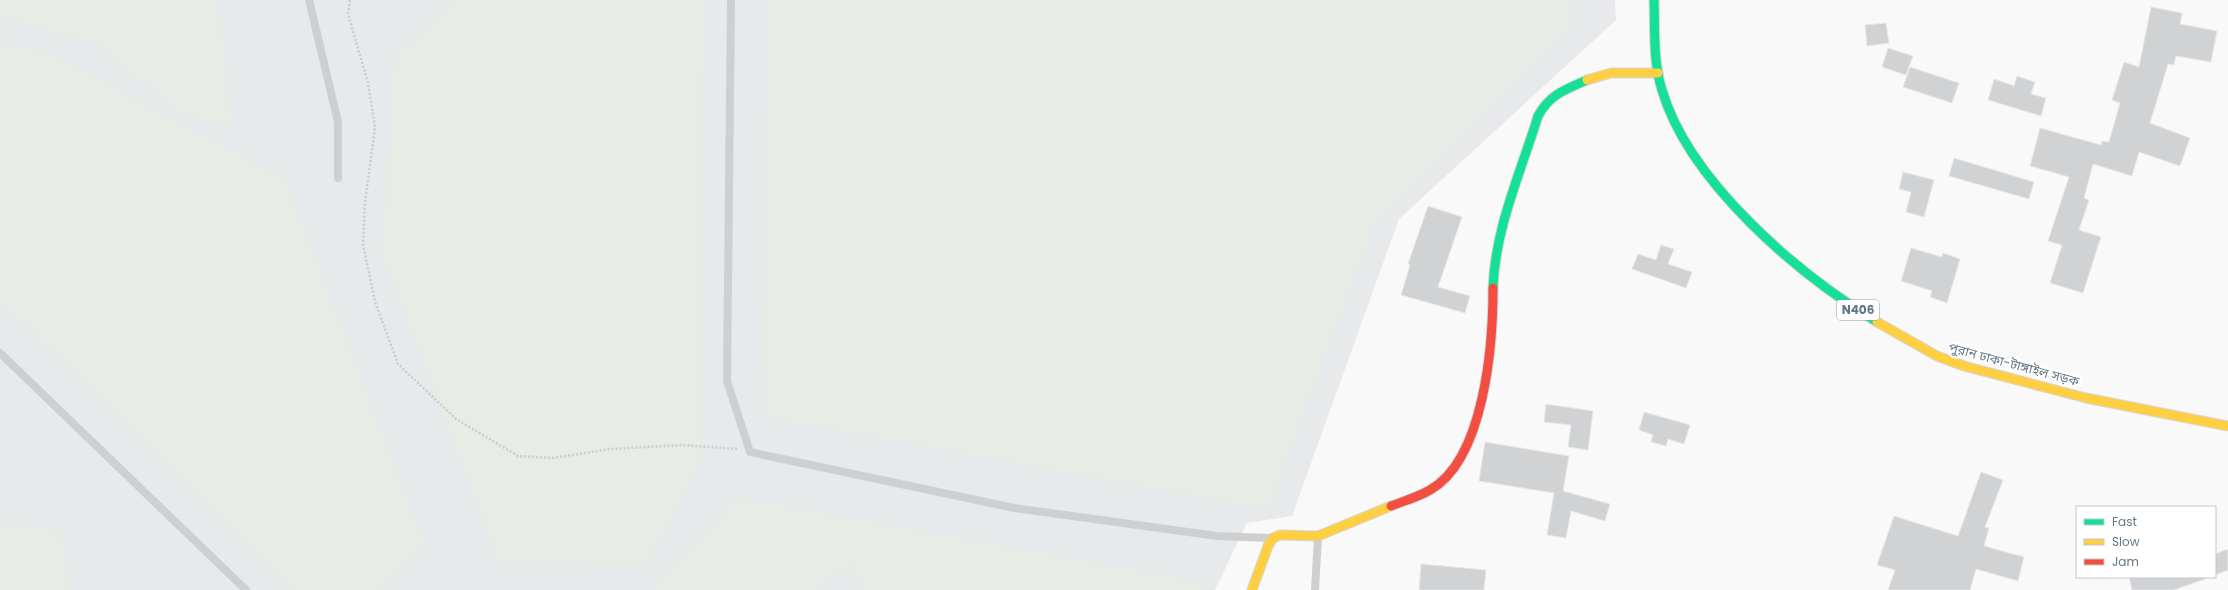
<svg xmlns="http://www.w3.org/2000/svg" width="2228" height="590" viewBox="0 0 2228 590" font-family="Poppins,'Noto Sans Bengali',sans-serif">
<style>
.built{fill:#e8e9ea}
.green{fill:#e8ebe6}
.building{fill:#d0d2d4;stroke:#e8e8e8}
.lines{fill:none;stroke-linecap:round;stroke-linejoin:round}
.fast-casing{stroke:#d6d7d8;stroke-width:11}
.slow-casing{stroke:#d6d7d8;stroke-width:11}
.jam-casing{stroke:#d6d7d8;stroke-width:11}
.path{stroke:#cbcccd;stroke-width:2.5;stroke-dasharray:2 2;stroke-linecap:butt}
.lane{stroke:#cecfd0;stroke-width:8}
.fast{stroke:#16e098;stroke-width:9}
.slow{stroke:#ffcf43;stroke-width:9}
.jam{stroke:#f24e42;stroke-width:9}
.labels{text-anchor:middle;stroke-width:4;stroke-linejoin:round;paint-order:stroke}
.shield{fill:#fff;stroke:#929fa9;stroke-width:1}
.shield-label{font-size:12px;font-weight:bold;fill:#647684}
.street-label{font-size:13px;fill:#647684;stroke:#fff}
</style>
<rect width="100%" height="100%" fill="#f9f9f9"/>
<!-- built -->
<path class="built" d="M0,0H1615L1616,20L1399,219L1292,516L1247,523L1215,590H0Z"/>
<!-- green -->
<path class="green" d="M0,0H217L232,126L184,115L98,44L0,16Z
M461,0H704L700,136L701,460L644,566L499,561L383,253L395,56Z
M770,0H1573L1568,29L1375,221L1268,509L768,417L763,345Z
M0,44L46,52L285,180L424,544L374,590H295L0,299Z
M738,498L1204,583L1201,590H867L850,563L813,590H655Z
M0,524L60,531L70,590H0Z"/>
<!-- building -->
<path class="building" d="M2151,7L2182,13L2180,24L2217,31L2211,62L2176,56L2174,65L2168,64L2150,123L2190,138L2180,166L2139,152L2132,176L2093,164L2084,198L2089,200L2079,230L2101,237L2083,293L2050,283L2062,245L2048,241L2069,177L2030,166L2040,128L2101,145L2102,141L2109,142L2120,103L2112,100L2124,62L2139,67Z
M1886,23L1889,43L1867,46L1865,25Z
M1888,48L1913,56L1906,75L1882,67Z
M1910,67L1959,83L1952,103L1903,87Z
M2017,76L2035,82L2031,94L2046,98L2041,116L1988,100L1994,79L2014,86Z
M1954,158L2034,182L2029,199L1949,176Z
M1903,172L1934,180L1924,217L1906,212L1911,192L1899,189Z
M1428,206L1462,217L1438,287L1470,296L1465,313L1401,295L1410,265L1408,264Z
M1661,245L1674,249L1668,264L1692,272L1686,288L1632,269L1638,254L1656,260Z
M1911,248L1942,257L1943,253L1960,259L1947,303L1930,297L1932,291L1901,281Z
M1546,404L1593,411L1588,450L1568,447L1571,425L1544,422Z
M1644,412L1690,425L1684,444L1668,439L1666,446L1651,442L1653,435L1639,430Z
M1485,442L1569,456L1563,491L1610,504L1605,521L1571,511L1566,538L1547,535L1554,493L1479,481Z
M1981,472L2003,480L1985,527L1989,528L1984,546L2024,557L2018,581L1976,569L1970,590H1888L1895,570L1877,565L1894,516L1958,536Z
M2228,549V570L2215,575V554Z
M1421,564L1486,570L1484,590H1419Z
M2129,577H2205V579L2174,590H2132Z"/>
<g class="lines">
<defs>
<path id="fast" d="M1654,0C1655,30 1653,62 1662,90C1689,182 1798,274 1877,322
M1493,288C1495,228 1521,172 1538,116C1550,94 1565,90 1587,80"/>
<path id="slow" d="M1587,80L1611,73H1658
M1877,322L1937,356L1964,366L2086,398L2228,426
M1252,590L1268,546L1273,538L1280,535L1318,536L1391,506"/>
<path id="jam" d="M1391,506C1404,501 1418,497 1430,490C1485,459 1493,343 1493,288"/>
</defs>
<!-- fast casing -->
<use href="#fast" class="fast-casing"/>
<!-- slow casing -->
<use href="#slow" class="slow-casing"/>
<!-- jam casing -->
<use href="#jam" class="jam-casing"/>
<!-- path -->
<path class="path" d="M350,0L348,14L368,83L375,127L365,202L363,245L375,302L398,364L456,419L518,456L552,458L611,449L683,445L737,449"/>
<!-- lane -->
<path class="lane" d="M309,0L338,122V178
M731,0L727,381L750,452L1014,508L1217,536L1270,538
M0,353L246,590
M1315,590L1318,537"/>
<!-- fast -->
<use href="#fast" class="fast"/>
<!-- slow -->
<use href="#slow" class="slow"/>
<!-- jam -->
<use href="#jam" class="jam"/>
</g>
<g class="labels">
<!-- shield labels -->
<rect class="shield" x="1837" y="300" width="42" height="20" rx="3"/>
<g class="shield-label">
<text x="1858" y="314">N406</text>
</g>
<!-- street labels -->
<g class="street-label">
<text transform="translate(2014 364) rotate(15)" y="5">পুরান ঢাকা-টাঙ্গাইল সড়ক</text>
</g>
</g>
<!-- legend -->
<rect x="2076" y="506" width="140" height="72" fill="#ffffff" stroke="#c1c8ce"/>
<rect x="2084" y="519" width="20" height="6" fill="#16e098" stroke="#c1c8ce"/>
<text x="2112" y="526" font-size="12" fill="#647684">Fast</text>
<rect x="2084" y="539" width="20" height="6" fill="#ffcf43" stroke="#c1c8ce"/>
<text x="2112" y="546" font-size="12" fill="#647684">Slow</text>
<rect x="2084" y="559" width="20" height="6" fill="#f24e42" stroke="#c1c8ce"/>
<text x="2112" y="566" font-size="12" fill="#647684">Jam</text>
</svg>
